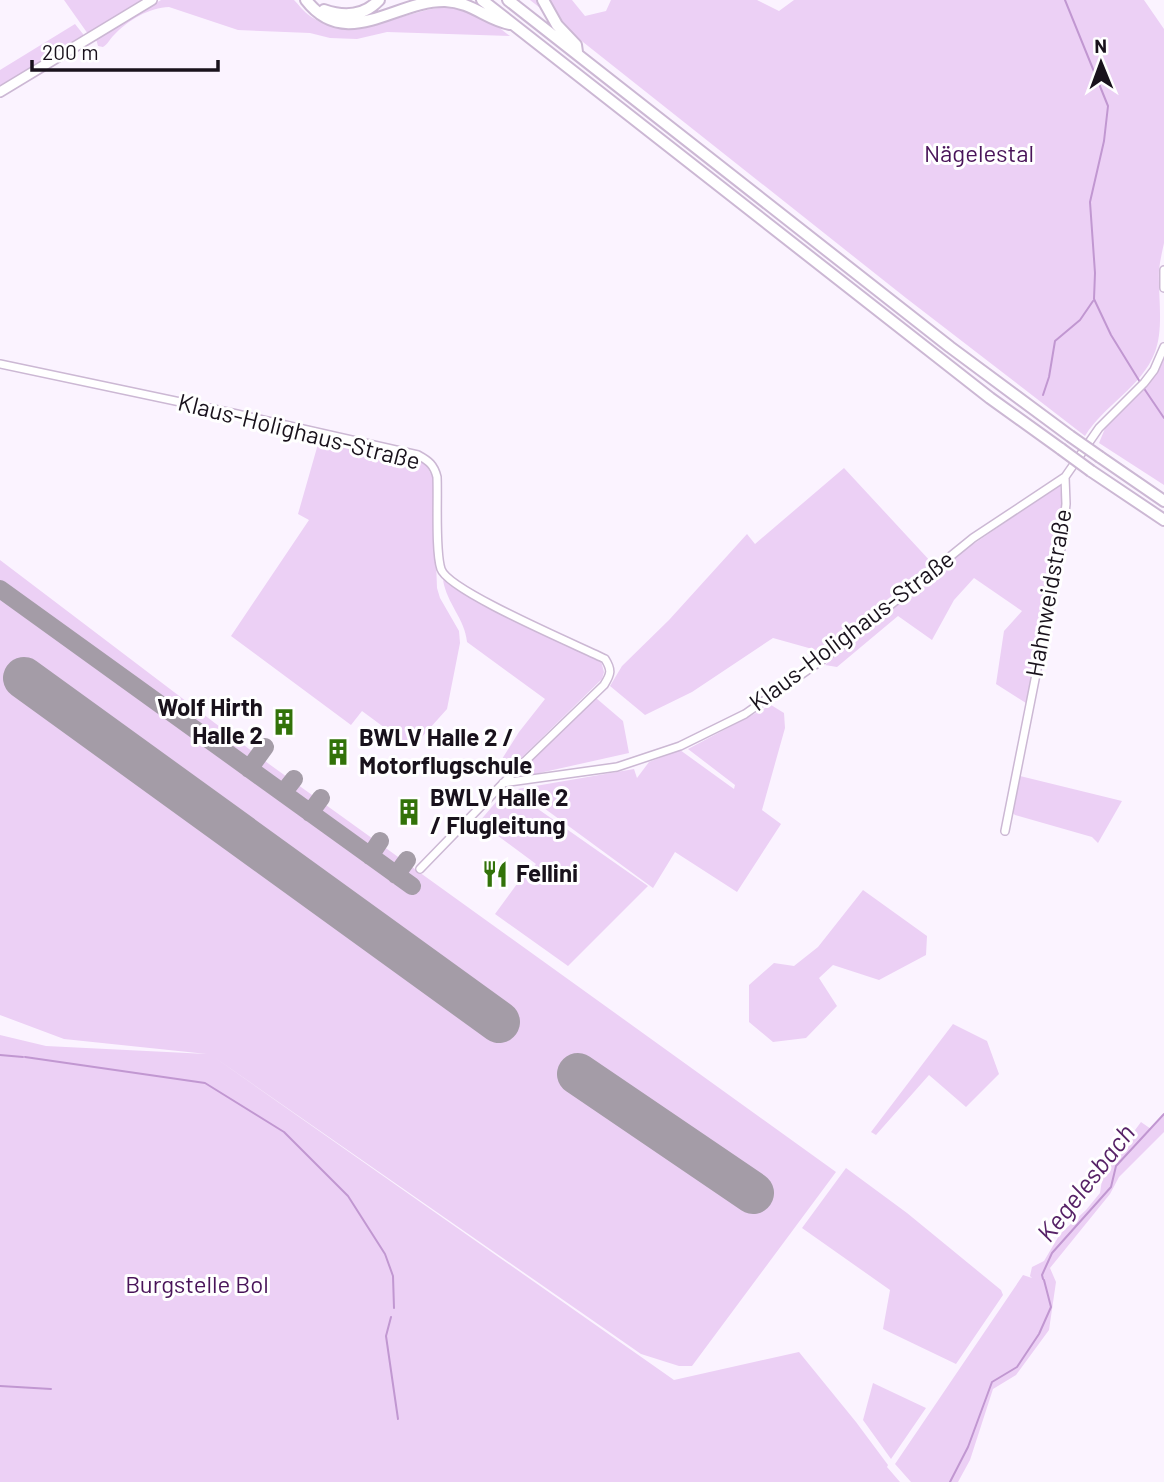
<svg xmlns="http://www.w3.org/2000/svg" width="1164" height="1482" viewBox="0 0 1164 1482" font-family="Barlow,sans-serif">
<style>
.green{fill:#ecd0f5}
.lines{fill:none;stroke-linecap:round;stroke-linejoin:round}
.stream{stroke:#c197d1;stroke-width:2}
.taxiway{stroke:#a49ca7;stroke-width:18}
.runway{stroke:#a49ca7;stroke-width:42}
.minor-casing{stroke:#ccb8d4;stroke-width:10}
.major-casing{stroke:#ccb8d4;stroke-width:12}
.highway-casing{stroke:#ccb8d4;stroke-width:14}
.minor{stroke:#fff;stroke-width:7}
.major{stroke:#fff;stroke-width:9}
.highway{stroke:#fff;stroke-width:10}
.highway-bridge-casing{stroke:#ccb8d4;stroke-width:14;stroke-linecap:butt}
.highway-bridge{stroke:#fff;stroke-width:10}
.labels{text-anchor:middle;stroke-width:6;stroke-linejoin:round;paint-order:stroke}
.park-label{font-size:24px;fill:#491459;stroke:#fff}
.street-label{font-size:24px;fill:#19121c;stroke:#fff}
.poi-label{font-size:24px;font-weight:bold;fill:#19121c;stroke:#fff;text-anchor:start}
.water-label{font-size:26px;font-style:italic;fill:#572267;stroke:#fff}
</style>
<rect width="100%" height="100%" fill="#fbf3ff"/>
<!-- green -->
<path class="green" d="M64,0H142L88,34Z
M161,0H294C299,5 304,12 310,16C355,48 406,6 453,7C474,7 494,24 510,36L387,32L357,39L330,38L310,33L238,30L169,7C150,7 127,21 114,35C109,40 108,44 103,47L98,46L96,39Z
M530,0H572L585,16L606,11L611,0H757L779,11L794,0H1144L1164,29V243C1162,252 1160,261 1159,270C1158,296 1164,328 1155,352C1142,387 1104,405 1085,436L906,298Z
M75,24L83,34V38L0,90V70Z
M1164,358V485L1099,443L1106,426L1146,386Z
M320,437L415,457L425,463L433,478L437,588L440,598L459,631L460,643L447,709L412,748L362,711L351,725L231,636L309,520L298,514Z
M844,468L932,563L823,652L773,638L692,692L645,715L610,686L622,666L669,620L747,534L755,544Z
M1060,485L1062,503L1052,572L1026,703L996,684L1004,631L1022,611L974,578L954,600L932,640L898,616L837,667L825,665L918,586L972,545Z
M0,560L269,764L836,1172L692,1366H679L641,1354L211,1055L674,1380L799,1352L856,1422L888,1465L887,1467L900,1482H0V1035L46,1046L207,1054L64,1039L0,1015Z
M443,580L479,603L601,661L604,672L602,679L512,767L502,759L519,732L545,699L467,642C465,619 447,604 443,580Z
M596,698L623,721L629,753L526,776L520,771Z
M771,705L784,713L785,728L762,810L781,824L737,892L675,852L653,888L518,789L634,769L637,778L649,762L680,750L734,789L735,785L688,749Z
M1020,776L1122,801L1098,843L1092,837L1015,815L1012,812Z
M508,788L648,886L568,966L495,914L525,873L528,874L536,864L479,822Z
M863,890L927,936L926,955L879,980L833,965L819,978L837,1006L806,1038L773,1042L749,1022V985L774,963L794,966L818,947Z
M953,1024L987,1041L999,1074L966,1107L929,1075L876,1135L871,1132Z
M1164,1115V1132L1119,1177L1110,1194L1050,1268L1056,1282L1049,1330L1016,1375L993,1389L970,1460L958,1482H911L895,1464L1023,1275L1032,1278L1030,1276L1032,1267L1044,1261L1060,1234L1086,1210L1100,1193L1103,1173L1141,1122L1151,1129Z
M846,1168L907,1213L1001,1290L1003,1295L956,1364L883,1329L890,1290L802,1228Z
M873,1383L926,1408L891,1459L863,1420Z"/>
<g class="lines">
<!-- stream -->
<path class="stream" d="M1065,0L1108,106L1104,141L1090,202L1095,273L1094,299L1111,335L1140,382
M1143,387L1164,418
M1043,395L1049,377L1055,341L1080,320L1093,301
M0,1055L23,1057
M25,1057L205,1083L284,1132L348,1196L385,1254L393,1276L394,1308
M1043,1279L1042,1275L1052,1253L1111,1187L1116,1166L1164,1114
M391,1317L386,1336L398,1419
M0,1386L51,1389
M950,1482L968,1447L992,1382L1017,1367L1039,1334L1051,1307L1044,1280"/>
<!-- taxiway -->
<path class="taxiway" d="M0,589L412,886
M249,769L265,747
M283,793L294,779
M310,813L321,798
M370,856L380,841
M396,875L407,860"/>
<!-- runway -->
<path class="runway" d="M24,678L499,1022
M578,1074L753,1193"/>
<defs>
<path id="minor" d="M1164,270V288
M0,364L237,414L418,455C429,461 434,465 437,477C438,499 435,551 441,569C448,591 579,646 605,659C612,670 611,674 604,685L519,767L420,869
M503,783L617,767L680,746L745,714L825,658L973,538L1065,477
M1005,831L1061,548L1066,504L1065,477L1099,428L1144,383L1154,370L1164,347"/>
<path id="major" d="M0,92L152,0"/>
<path id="highway" d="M306,0C346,52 396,0 445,1C472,2 487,20 510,24
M482,0L990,398L1061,449
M508,0L950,347L1070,436
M543,0L557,25L576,45L577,52
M324,10C344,17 364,16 379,0
M1100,457L1164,501
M1091,471L1164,520"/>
</defs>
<!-- minor casing -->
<use href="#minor" class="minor-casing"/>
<!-- major casing -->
<use href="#major" class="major-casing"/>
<!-- highway casing -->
<use href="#highway" class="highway-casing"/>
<!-- minor -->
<use href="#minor" class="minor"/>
<!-- major -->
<use href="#major" class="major"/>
<!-- highway -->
<use href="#highway" class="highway"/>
<defs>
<path id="highway-bridge" d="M1070,436L1100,457
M1061,449L1091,471"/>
</defs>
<!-- highway-bridge casing -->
<use href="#highway-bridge" class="highway-bridge-casing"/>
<!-- highway-bridge -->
<use href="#highway-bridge" class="highway-bridge"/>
</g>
<!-- icons -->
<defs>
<symbol id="building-bare" viewBox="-9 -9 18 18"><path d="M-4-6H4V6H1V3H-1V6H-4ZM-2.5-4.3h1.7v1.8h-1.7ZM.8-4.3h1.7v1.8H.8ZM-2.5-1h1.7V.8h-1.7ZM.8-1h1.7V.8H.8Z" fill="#327209" stroke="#fff" stroke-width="2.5" paint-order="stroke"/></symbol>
<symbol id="restaurant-bare" viewBox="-9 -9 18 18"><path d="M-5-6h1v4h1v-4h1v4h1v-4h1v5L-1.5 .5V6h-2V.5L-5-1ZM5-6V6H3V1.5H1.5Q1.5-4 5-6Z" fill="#327209" stroke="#fff" stroke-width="2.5" paint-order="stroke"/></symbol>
</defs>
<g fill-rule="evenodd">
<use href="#building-bare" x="265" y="703" width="38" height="38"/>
<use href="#building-bare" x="319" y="733" width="38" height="38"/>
<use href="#building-bare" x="390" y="793" width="38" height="38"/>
<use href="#restaurant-bare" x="476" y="855" width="38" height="38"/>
</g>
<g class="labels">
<!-- park labels -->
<g class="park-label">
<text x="979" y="162">Nägelestal</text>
<text x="197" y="1293">Burgstelle Bol</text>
</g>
<!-- street labels -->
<g class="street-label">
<text transform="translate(299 432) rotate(14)" y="8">Klaus-Holighaus-Straße</text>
<text transform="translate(1049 593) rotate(-80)" y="8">Hahnweidstraße</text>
<text transform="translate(852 631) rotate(-37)" y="8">Klaus-Holighaus-Straße</text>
</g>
<!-- poi labels -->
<g class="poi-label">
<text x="263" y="716" text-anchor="end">Wolf Hirth<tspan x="263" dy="28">Halle 2</tspan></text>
<text x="359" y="746">BWLV Halle 2 /<tspan x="359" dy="28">Motorflugschule</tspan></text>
<text x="430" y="806">BWLV Halle 2<tspan x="430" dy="28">/ Flugleitung</tspan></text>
<text x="516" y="882">Fellini</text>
</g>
<!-- water labels -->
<g class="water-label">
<text transform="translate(1086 1183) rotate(-52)" y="9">Kegelesbach</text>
</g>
</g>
<!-- north arrow -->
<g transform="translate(1101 63) rotate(359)" stroke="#ffffff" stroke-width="5" paint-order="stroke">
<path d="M0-5L12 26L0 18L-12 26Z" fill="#19121c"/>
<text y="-10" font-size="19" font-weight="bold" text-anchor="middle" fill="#19121c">N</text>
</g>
<!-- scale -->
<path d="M32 60v10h186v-10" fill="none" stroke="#19121c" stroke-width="3.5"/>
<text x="42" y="60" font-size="21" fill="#19121c" stroke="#ffffff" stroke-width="5" paint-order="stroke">200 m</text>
</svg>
